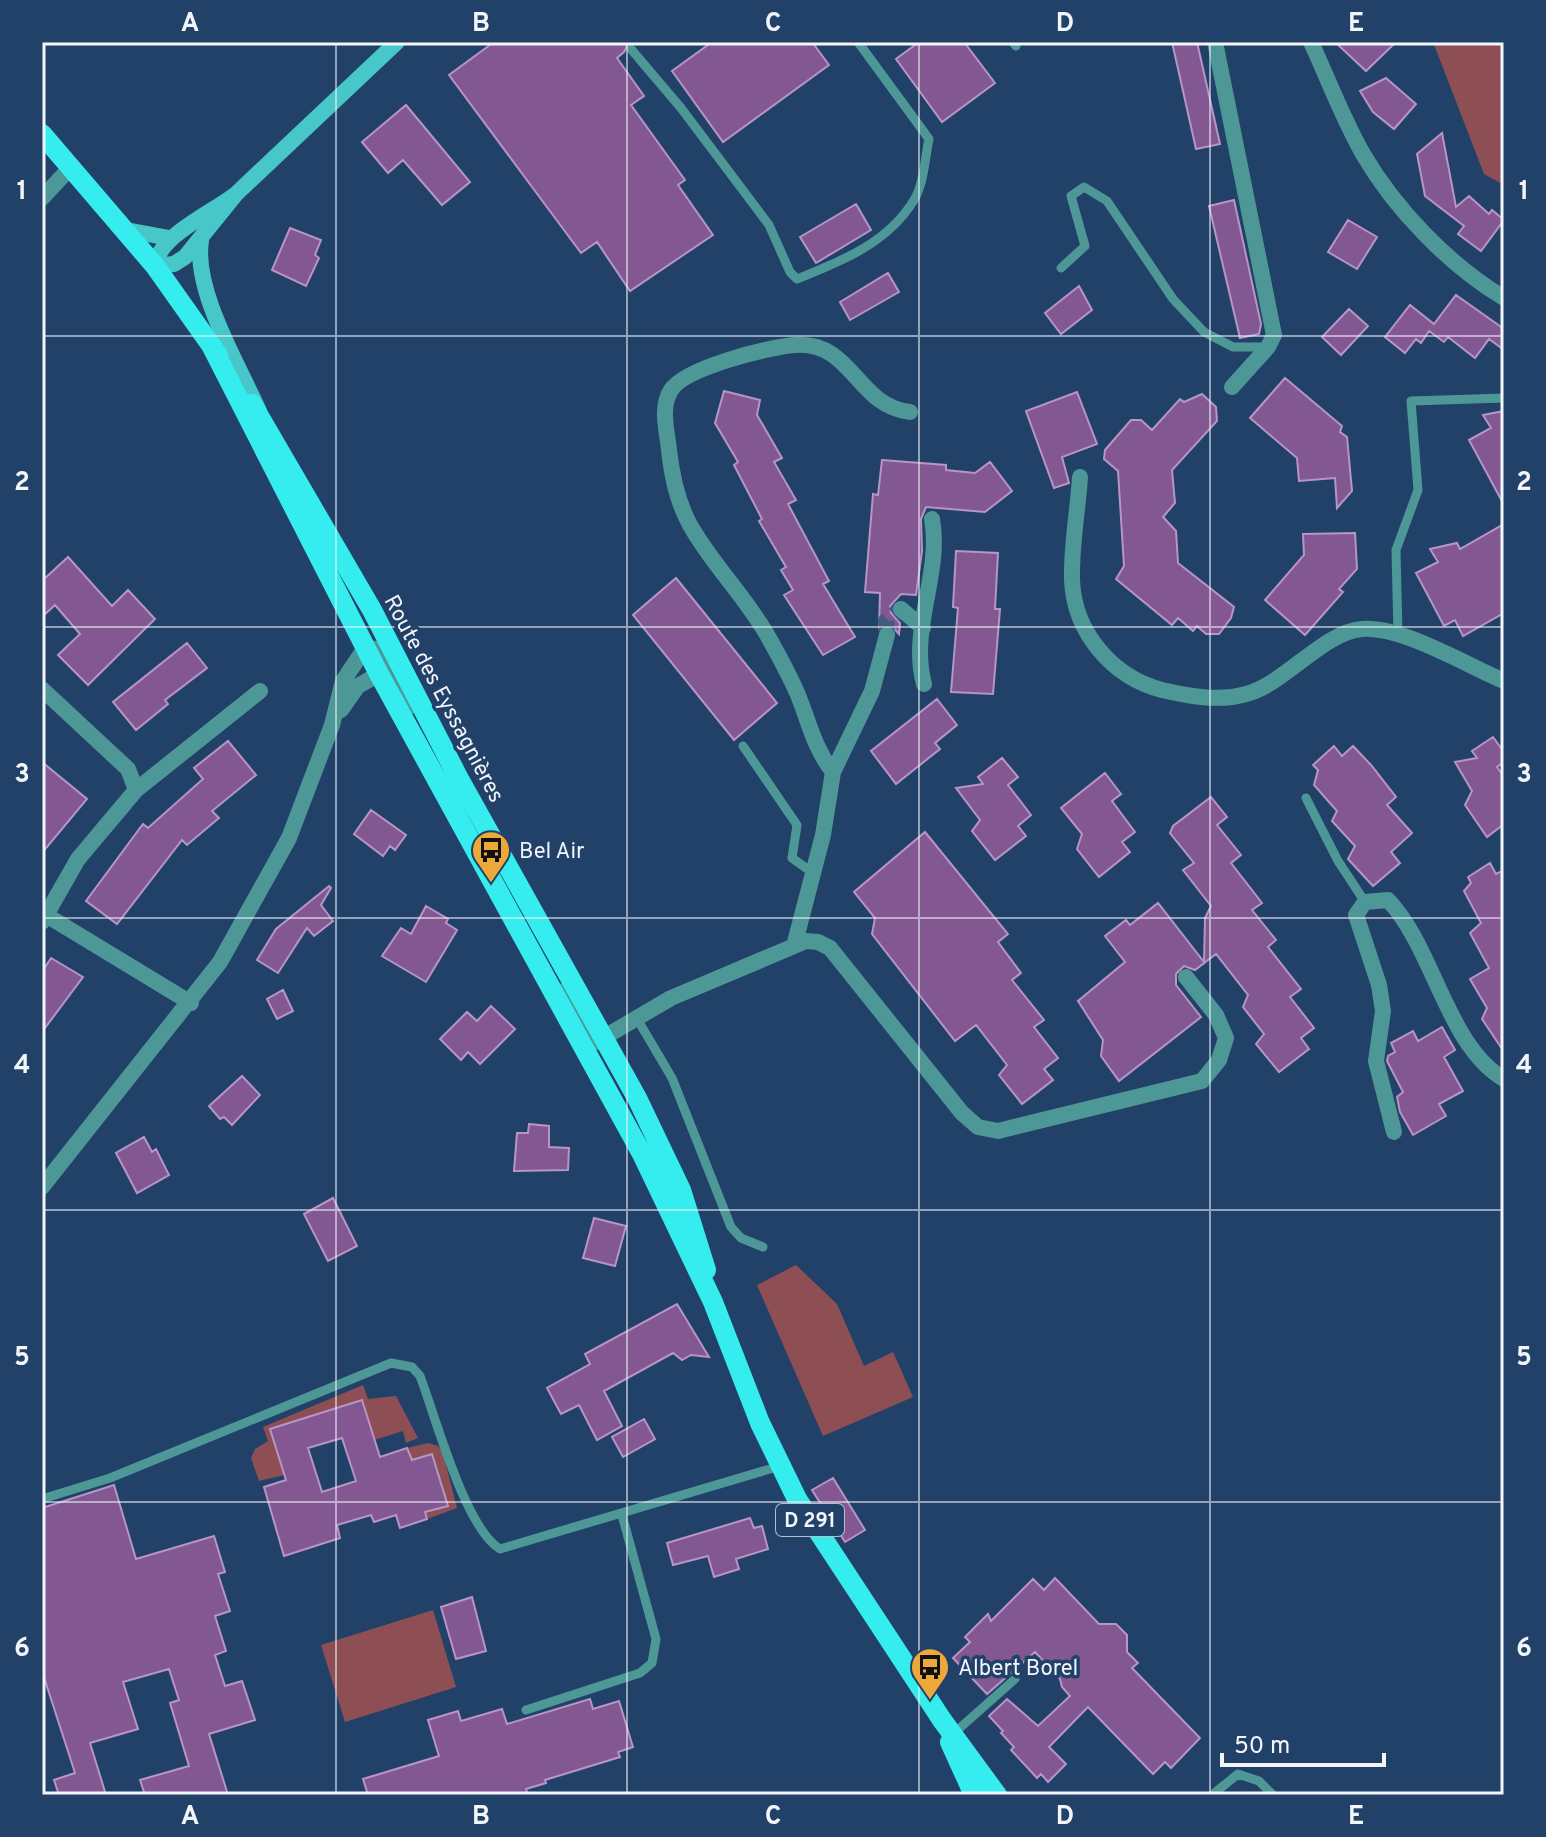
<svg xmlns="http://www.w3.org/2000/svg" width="1546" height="1837" viewBox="0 0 1546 1837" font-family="Overpass,sans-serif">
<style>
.green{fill:#8e4f54}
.building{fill:#825792;stroke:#b795c5;stroke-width:2;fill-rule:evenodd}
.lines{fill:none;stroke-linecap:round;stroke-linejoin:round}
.minor-tunnel{stroke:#415c7e;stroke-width:16;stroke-dasharray:16 8;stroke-linecap:butt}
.service{stroke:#4e9797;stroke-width:9}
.minor{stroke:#4e9797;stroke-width:16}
.secondary{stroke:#47c7c8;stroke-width:16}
.primary{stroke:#35ecee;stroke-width:20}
.grid{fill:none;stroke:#f2f5fa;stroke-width:2;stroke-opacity:0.55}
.labels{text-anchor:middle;stroke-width:7;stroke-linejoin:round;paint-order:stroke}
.shield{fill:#224168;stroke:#b4bfce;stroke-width:2}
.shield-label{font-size:20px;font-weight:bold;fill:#f2f5fa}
.street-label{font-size:22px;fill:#f2f5fa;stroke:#224168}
.poi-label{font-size:22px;fill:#f2f5fa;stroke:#224168;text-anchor:start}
.neatline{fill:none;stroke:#f2f5fa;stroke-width:3}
.grid-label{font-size:26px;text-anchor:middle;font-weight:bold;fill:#f2f5fa}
</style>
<rect width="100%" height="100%" fill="#224168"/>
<!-- green -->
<path class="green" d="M1433,42H1504V185L1484,174Z
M796,1265L837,1304L864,1366L893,1352L913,1397L823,1436L757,1285Z
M363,1385L368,1399L396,1396L418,1438L406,1443L403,1431L374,1440L362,1400L270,1429L285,1475L259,1481L251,1458L255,1449L268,1441L263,1427Z
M428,1443L438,1446L443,1453L457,1508L427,1519L425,1512L448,1505L432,1454L412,1460L407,1448Z
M433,1610L456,1687L345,1722L321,1645Z"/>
<!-- building -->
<path class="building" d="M494,42H629L624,52L617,58L644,96L631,105L685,180L678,185L713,235L630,291L597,242L581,253L449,75Z
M712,42H812L829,65L723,142L672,71Z
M919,42H964L995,83L942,122L896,59Z
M1172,42H1197L1220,144L1196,149Z
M1335,42H1396L1366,71Z
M1386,78L1416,104L1394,129L1373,112L1360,91Z
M406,105L470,182L442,205L403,160L388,173L362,142Z
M1442,133L1456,207L1469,196L1489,214L1492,210L1504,220L1481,251L1458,234L1464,226L1425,196L1417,154Z
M1234,200L1261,324L1259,334L1240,338L1209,206Z
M856,204L871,230L816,263L800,237Z
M1348,220L1377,237L1357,269L1328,252Z
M290,228L321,240L315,255L319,258L306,286L272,270Z
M888,273L899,292L850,320L840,302Z
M1079,286L1092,310L1061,334L1045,313Z
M1456,295L1504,329V350L1489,339L1475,358L1448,337L1444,342L1429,331L1421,343L1416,339L1405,353L1385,337L1410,305L1434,324Z
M1349,309L1368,326L1341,355L1322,337Z
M1285,378L1342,426L1340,432L1347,437L1352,491L1337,508L1335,478L1299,481L1297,458L1250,418Z
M724,391L760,400L757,415L782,458L774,462L796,500L788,504L829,581L823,584L855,637L823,655L784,595L793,590L781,570L786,567L759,521L762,519L734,465L738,462L715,423Z
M1077,392L1097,444L1062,457L1069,483L1054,488L1026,411Z
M1202,394L1216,407L1217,421L1172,470L1175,503L1163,517L1176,531L1178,563L1234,607L1231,618L1219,634H1206L1197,626L1193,631L1178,618L1172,625L1116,579L1124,566L1118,471L1104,459L1105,450L1131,420H1141L1152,430L1180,399L1184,402Z
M1504,411V505L1469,440L1491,428L1483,415Z
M882,460L946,465V470L975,473L990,462L1012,491L985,512L926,507L921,519L922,551L916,595L901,594L890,606L891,613L900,623L899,634L891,625L879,628L880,593L865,592L873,494L878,495Z
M1504,524V613L1463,636L1455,620L1444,626L1416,573L1438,562L1430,549L1457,543L1460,549Z
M1355,533L1357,569L1339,589L1343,592L1305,635L1265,600L1304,555L1303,534Z
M956,551L998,553L995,609H1000L993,694L951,692L958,608L953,607Z
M68,557L112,606L128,590L155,619L88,685L58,655L80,634L55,605L42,617V581Z
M676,578L777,703L734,740L633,615Z
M187,643L207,668L165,700L168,704L136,730L113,702Z
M937,699L957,725L935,743L940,749L896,784L871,751Z
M1493,737L1504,752V762L1497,767L1504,777V824L1487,837L1465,805L1472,791L1455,762L1477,758L1472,751Z
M228,741L256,775L212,811L219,818L187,845L182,840L117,924L86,901L143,824L148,828L203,779L194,768Z
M1334,746L1342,756L1353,746L1371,765L1396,797L1387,805L1412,833L1391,852L1400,863L1373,886L1348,859L1355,846L1332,821L1337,811L1314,785L1318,770L1313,765Z
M1002,758L1018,777L1008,785L1031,815L1018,826L1026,836L995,860L972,831L980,820L956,788L983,784L978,777Z
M42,762L87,799L42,853Z
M1105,773L1121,794L1112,801L1135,832L1122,842L1130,852L1099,877L1077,849L1082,834L1061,808Z
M1211,797L1227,817L1217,825L1241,855L1231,863L1262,903L1252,910L1276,940L1268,947L1301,989L1290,997L1314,1028L1301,1038L1309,1049L1279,1072L1256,1044L1264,1034L1243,1007L1248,995L1216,954L1195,970L1184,966L1176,974V985L1201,1017L1119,1081L1101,1056L1103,1040L1078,1001L1125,962L1105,936L1126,920L1130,925L1158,903L1204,962L1205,918L1211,906L1183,870L1194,863L1170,833L1173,826Z
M371,810L406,835L395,850L390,846L383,856L354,834Z
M925,832L1008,934L998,942L1021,973L1012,980L1044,1020L1034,1027L1058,1058L1044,1069L1053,1080L1022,1104L999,1075L1007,1065L976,1025L955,1041L872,934L875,918L854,892Z
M1490,863L1496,874L1504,870V1052L1482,1019L1487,1008L1470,979L1489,968L1470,933L1481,923L1464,891L1471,883L1468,877Z
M329,886L331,888L321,905L333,921L314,936L307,928L278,973L257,960L276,929Z
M426,906L448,919L446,923L457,930L426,982L382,956L401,928L411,934Z
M51,958L83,977L42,1032V972Z
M283,990L293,1011L277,1019L267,999Z
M491,1006L515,1029L480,1064L468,1052L461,1060L440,1039L467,1012L477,1021Z
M1442,1027L1455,1050L1444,1057L1463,1091L1439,1104L1446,1116L1413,1135L1400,1112L1397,1097L1403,1092L1387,1061L1388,1056L1395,1052L1391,1043L1413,1031L1418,1041Z
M242,1076L260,1095L232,1125L224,1117L220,1119L209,1106Z
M529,1124L549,1126V1147L569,1148L568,1170L514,1171L517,1133H528Z
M144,1137L152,1152L156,1149L169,1175L137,1193L116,1153Z
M333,1198L357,1246L328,1261L304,1214Z
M594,1218L626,1226L615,1266L583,1258Z
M677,1304L709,1357L691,1355L682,1360L673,1353L604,1391L622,1426L597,1440L579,1405L561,1414L547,1388L590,1364L585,1354Z
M362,1400L380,1457L407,1448L412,1460L432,1454L448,1506L425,1512L427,1519L400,1528L396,1515L374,1522L371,1515L337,1525L340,1538L284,1556L264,1487L286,1480L270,1429ZM342,1438L356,1481L322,1492L308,1448Z
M644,1419L655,1439L623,1457L612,1437Z
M833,1478L865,1530L845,1542L812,1490Z
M114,1485L136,1559L214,1536L225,1572L218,1574L230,1611L215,1616L226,1651L215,1655L225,1686L242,1681L255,1720L209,1734L228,1795H145L140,1780L189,1766L170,1703L179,1700L169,1669L123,1682L138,1729L90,1743L106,1795H59L54,1780L75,1773L42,1671V1508Z
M750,1518L754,1528L762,1526L768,1549L736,1559L739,1569L714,1577L708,1556L673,1565L667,1543Z
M1055,1578L1099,1624H1116L1127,1635V1652L1138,1663L1132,1668L1200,1738L1171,1768L1165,1762L1153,1774L1088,1707L1049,1747L1066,1764L1048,1782L1041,1774L1037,1778L1011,1750L1014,1747L1001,1733L1003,1731L989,1716L1007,1699L1038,1726L1070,1696L1062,1687L1060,1679L1035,1652L987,1694L953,1658L970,1642L965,1637L988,1614L991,1621L1033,1579L1044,1590Z
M472,1597L486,1651L456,1659L441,1607Z
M590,1699L593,1709L619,1701L633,1747L618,1752L620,1757L545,1780L546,1783L526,1789L528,1795H368L363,1779L439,1756L428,1720L458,1711L461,1721L502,1709L507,1724Z"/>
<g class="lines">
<!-- minor-tunnel -->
<path class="minor-tunnel" d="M887,635L886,621L901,609"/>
<!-- service -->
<path class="service" d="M1013,42L1016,46
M631,49L681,108L769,225L790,272L797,279C842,261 888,243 914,200C924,184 925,157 929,139L858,42
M1061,268L1085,246L1071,196L1084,187L1107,201L1173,299L1204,332L1233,347H1267
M1398,636L1396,550L1418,490L1411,401L1504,398
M743,746L797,825L792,858L813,873
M1306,798L1338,861L1365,902
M636,1017L672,1078L731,1227L741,1238L763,1247
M42,1499L110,1478L391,1363L412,1367L420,1376C436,1418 465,1528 500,1549L780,1466
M526,1710L640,1673L652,1663L656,1639L622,1515
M953,1734L1015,1679
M1212,1795L1238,1774L1259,1781L1273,1795"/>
<!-- minor -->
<path class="minor" d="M1215,42L1274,335L1268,347L1232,387
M1311,42C1328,79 1343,119 1363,154C1395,209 1449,265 1504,298
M42,198L72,166
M1080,477C1078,510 1071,546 1072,580C1074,632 1112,677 1162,690C1188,696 1219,702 1246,694C1285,684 1323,632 1362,629C1402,626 1466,665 1504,681
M901,609L923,628
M924,684C909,630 942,573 932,519
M42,689L128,769L136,790
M341,710L358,686L379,674L382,663
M833,772L872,691L887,635
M46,915L191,1003
M42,922L78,859L136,790L260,691
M794,946L823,835L833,772C814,748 809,722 798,695C790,676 780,658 770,640C748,599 713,566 690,525C677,501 672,477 669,450C667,430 660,408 671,390C685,368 768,347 795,345C853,341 856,406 910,412
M564,991L586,1030L603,1035
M596,1042L671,998L806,941L818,942L830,948L962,1113L978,1127L998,1131L1202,1081L1219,1060L1226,1038L1216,1015L1186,977
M1394,1132L1376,1061L1383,1011L1379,985L1356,915L1365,902L1388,900C1434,948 1447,1046 1504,1079
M42,1187L220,962L289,838L332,725L343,681L365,648L377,649L411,706"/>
<!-- secondary -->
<path class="secondary" d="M236,194L185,257L174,264L155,266C158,236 212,213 236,194L397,42
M126,230L169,238
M201,241C193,290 239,366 259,411"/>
<!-- primary -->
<path class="primary" d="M42,134L155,266L218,355
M211,345L379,674L642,1154L713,1302L760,1423L797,1499L942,1720L997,1795
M252,404L372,610L458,777L637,1098L681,1190L706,1270
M950,1742L974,1795"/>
</g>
<!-- grid -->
<path class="grid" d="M336,42V1795M627,42V1795M919,42V1795M1210,42V1795M42,336H1504M42,627H1504M42,918H1504M42,1210H1504M42,1502H1504"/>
<!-- icons -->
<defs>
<symbol id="bus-pin" viewBox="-11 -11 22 30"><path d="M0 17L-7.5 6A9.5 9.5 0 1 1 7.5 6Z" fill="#eca93a" stroke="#224168"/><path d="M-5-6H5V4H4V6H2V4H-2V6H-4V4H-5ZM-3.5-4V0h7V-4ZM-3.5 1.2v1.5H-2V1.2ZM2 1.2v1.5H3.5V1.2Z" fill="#111"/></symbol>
</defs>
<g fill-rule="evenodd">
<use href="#bus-pin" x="469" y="828" width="44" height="60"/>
<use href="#bus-pin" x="908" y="1645" width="44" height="60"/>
</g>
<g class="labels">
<!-- shield labels -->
<rect class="shield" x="776" y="1504" width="68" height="32" rx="6"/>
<g class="shield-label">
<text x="810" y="1527">D 291</text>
</g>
<!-- street labels -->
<g class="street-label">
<text transform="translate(445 698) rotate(62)" y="8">Route des Eyssagnières</text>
</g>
<!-- poi labels -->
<g class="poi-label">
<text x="519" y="858">Bel Air</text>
<text x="958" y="1675">Albert Borel</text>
</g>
</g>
<!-- border -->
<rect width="1546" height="1837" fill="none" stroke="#224168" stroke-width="88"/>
<!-- scale -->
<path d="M1222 1753v12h162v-12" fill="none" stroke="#f2f5fa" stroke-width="4"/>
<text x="1234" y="1753" font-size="24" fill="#f2f5fa" stroke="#224168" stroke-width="6" paint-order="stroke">50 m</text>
<rect x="44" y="44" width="1458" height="1749" class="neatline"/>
<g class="grid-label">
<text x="190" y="31">A</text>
<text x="481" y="31">B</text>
<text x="773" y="31">C</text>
<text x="1065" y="31">D</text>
<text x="1356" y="31">E</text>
<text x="22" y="199">1</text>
<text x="1524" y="199">1</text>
<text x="22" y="490">2</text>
<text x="1524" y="490">2</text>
<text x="22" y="782">3</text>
<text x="1524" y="782">3</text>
<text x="22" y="1073">4</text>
<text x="1524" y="1073">4</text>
<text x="22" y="1365">5</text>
<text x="1524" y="1365">5</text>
<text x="22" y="1656">6</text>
<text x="1524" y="1656">6</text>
<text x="190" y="1824">A</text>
<text x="481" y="1824">B</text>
<text x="773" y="1824">C</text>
<text x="1065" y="1824">D</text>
<text x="1356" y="1824">E</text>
</g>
</svg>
